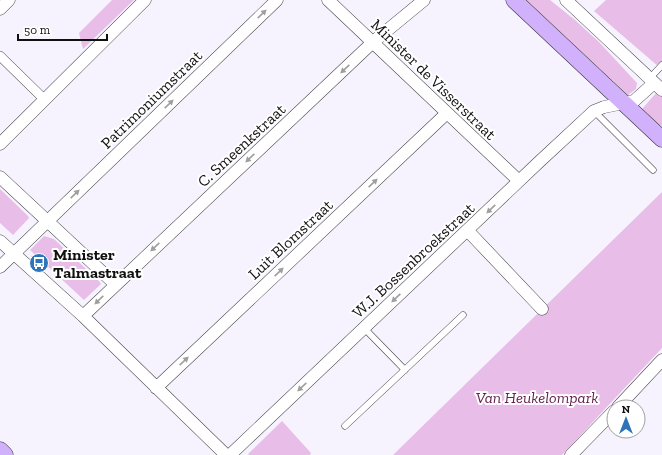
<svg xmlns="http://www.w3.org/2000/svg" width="662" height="455" viewBox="0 0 662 455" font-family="'Zilla Slab',serif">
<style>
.green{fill:#e8bde7}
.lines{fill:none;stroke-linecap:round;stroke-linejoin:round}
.service-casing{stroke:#434343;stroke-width:7}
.pedestrian-casing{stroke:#434343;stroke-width:10}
.minor-casing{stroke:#434343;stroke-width:13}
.secondary-casing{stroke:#323232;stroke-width:17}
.service{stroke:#fff;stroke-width:6}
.pedestrian{stroke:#fff;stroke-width:9}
.minor{stroke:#fff;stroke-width:12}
.secondary{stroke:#d1b1fb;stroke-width:16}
.oneway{fill:#9f9f9f}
.labels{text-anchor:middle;stroke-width:4;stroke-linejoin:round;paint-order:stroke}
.street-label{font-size:16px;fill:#101010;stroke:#fff}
.poi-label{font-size:16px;font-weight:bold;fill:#101010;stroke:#fff;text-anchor:start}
.park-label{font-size:16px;font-style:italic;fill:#65224e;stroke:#fff}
</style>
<rect width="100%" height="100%" fill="#f7f3fe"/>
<!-- green -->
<path class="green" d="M112,0H134L83,49L79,33Z
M526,0H550L575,20L599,42L637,83L636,89L628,95Z
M606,0H662V64L659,67L594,11Z
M657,92L662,96V126L657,124L642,109Z
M0,189L28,216L29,218L13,235L0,223Z
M662,192V348L562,455H393Z
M44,236L54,239L99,281L101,284L84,300L30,250Z
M282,421L311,453L310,455H249L248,454Z"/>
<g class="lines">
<defs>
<path id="service" d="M650,78L662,65
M594,111L653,170
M364,328L405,370
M345,426L463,315"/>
<path id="pedestrian" d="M0,56L45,100"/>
<path id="minor" d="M328,0L519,181
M566,0L662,90
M0,9L9,0
M0,144L145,0
M0,177L115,284
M468,231L542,309
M0,241L83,316L226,455
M0,267L277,0
M83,316L373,42L424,0
M156,388L447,113
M618,407L662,360
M230,455L539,162L594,111L604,107L634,101L654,83
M571,455L614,411"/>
<path id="secondary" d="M514,0L662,139
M0,450L5,455"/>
</defs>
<!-- service casing -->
<use href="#service" class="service-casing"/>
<!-- pedestrian casing -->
<use href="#pedestrian" class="pedestrian-casing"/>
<!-- minor casing -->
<use href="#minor" class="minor-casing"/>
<!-- secondary casing -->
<use href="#secondary" class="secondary-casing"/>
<!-- service -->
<use href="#service" class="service"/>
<!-- pedestrian -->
<use href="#pedestrian" class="pedestrian"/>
<!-- minor -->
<use href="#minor" class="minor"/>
<!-- secondary -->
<use href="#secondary" class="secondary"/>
</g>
<!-- one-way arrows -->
<defs><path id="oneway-solid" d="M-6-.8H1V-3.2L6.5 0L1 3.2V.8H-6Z"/></defs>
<g class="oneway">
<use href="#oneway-solid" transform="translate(262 14) rotate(-44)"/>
<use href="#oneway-solid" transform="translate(345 69) rotate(137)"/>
<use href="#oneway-solid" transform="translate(169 104) rotate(-44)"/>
<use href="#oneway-solid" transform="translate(250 158) rotate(137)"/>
<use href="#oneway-solid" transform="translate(373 183) rotate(-43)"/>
<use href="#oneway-solid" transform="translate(75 194) rotate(-44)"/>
<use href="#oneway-solid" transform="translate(491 209) rotate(136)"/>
<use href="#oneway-solid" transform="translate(155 247) rotate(137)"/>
<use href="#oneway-solid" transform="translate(279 272) rotate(-43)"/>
<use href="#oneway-solid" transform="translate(396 298) rotate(137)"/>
<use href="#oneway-solid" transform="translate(99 300) rotate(136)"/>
<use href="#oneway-solid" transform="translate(184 361) rotate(-43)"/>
<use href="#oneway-solid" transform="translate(302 387) rotate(137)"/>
</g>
<!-- icons -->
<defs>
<symbol id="bus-disc" viewBox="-11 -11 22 22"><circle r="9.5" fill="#2d74ba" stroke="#fff"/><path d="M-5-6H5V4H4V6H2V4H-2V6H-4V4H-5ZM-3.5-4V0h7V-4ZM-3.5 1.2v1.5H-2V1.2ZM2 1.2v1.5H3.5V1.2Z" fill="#fff"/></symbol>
</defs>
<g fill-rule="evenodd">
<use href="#bus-disc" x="28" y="252" width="22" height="22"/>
</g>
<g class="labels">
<!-- street labels -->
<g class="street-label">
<text transform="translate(434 79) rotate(44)" y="6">Minister de Visserstraat</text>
<text transform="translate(151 99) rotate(-44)" y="6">Patrimoniumstraat</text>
<text transform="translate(241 145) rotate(-43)" y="6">C. Smeenkstraat</text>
<text transform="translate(290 239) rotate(-43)" y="6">Luit Blomstraat</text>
<text transform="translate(413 260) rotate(-43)" y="6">W.J. Bossenbroekstraat</text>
</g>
<!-- poi labels -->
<g class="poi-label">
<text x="53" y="260">Minister<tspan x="53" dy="18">Talmastraat</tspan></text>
</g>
<!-- park labels -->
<g class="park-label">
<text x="537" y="403">Van Heukelompark</text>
</g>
</g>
<!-- north arrow -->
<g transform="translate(626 419)"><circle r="19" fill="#ffffff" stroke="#9f9f9f"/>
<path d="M0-3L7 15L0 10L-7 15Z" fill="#2d74ba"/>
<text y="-6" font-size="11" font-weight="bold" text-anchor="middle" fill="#101010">N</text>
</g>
<!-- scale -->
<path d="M18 34v6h89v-6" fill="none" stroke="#101010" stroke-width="2"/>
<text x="24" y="34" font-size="12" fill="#101010" stroke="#ffffff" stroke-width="3" paint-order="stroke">50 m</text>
</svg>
